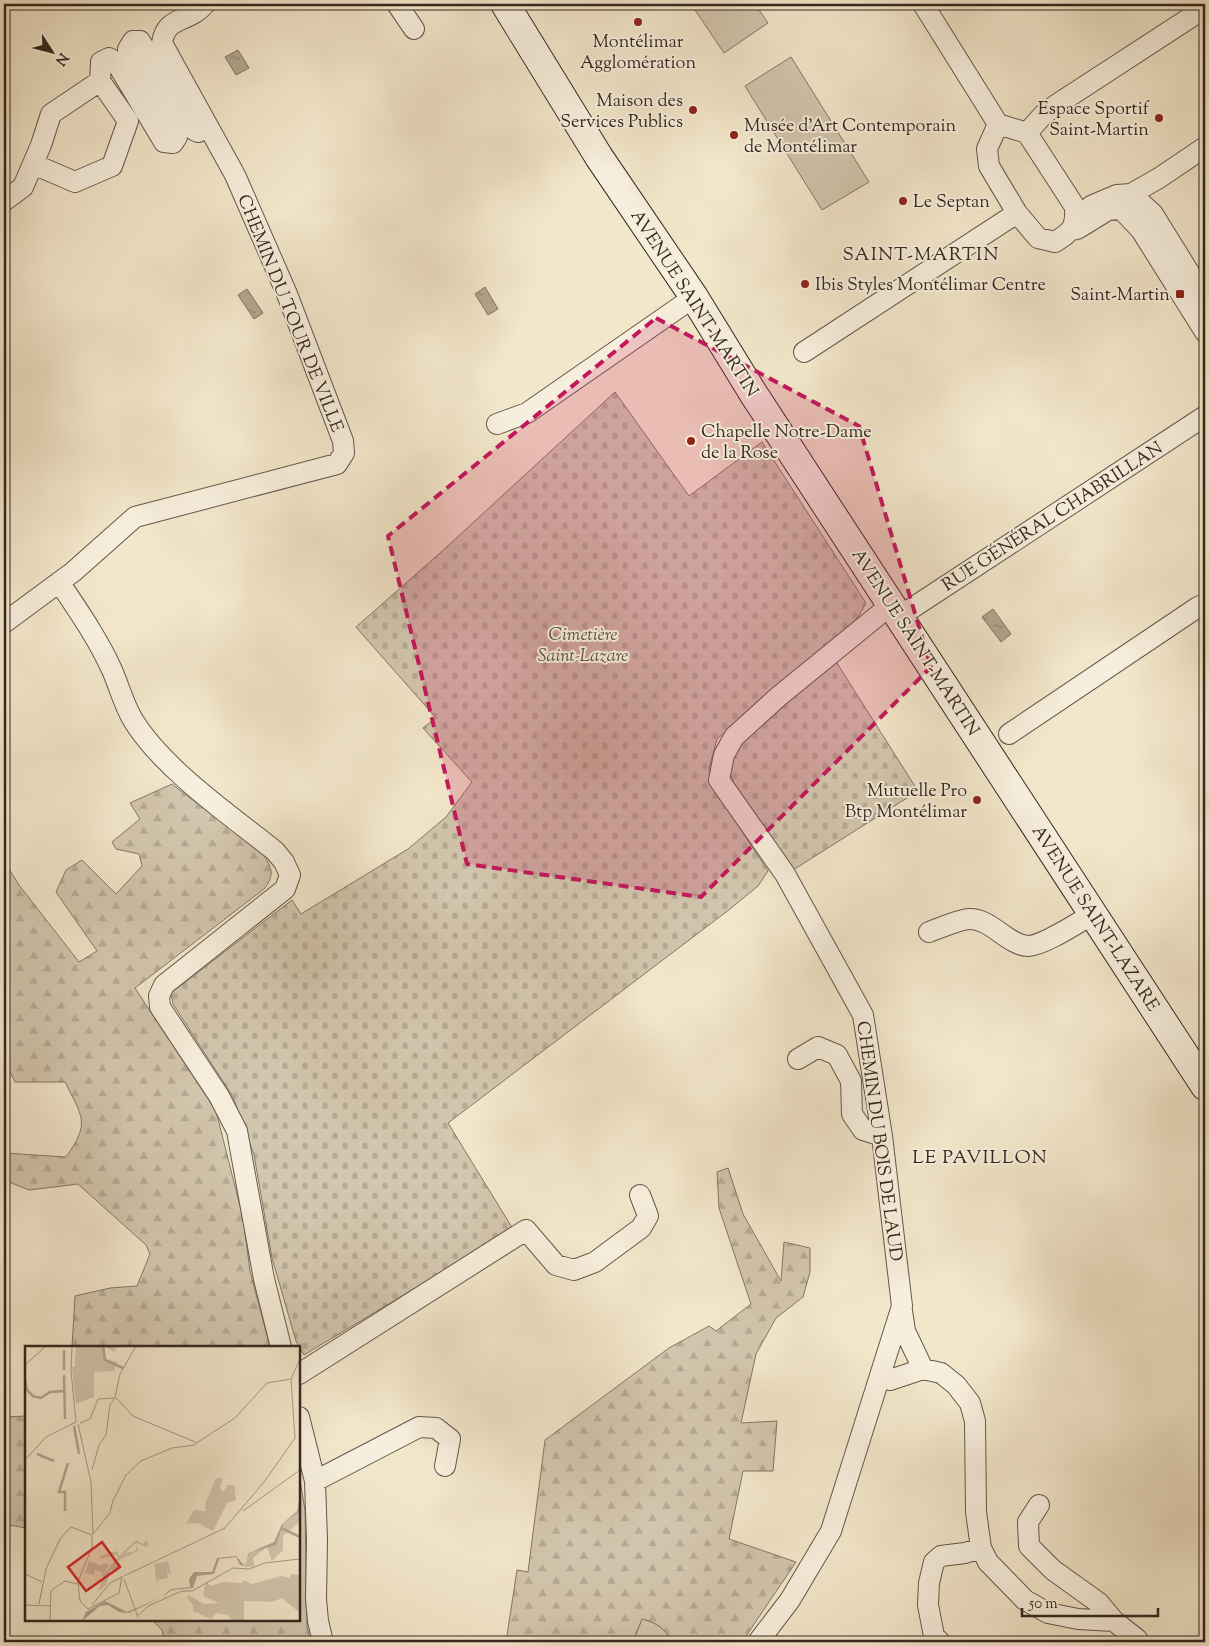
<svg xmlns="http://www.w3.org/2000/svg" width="1209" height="1646" viewBox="0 0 1209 1646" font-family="'Sorts Mill Goudy',serif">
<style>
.green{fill:#d3c6ae;stroke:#847667}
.forest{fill:url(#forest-firs);stroke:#847667}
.cemetery{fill:url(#cemetery-stones);stroke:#847667}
.water{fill:url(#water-ripples);stroke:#817364}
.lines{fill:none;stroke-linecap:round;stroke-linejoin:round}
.street-casing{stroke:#65574b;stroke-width:22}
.secondary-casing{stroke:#362720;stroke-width:30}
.street{stroke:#f7efdd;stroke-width:20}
.secondary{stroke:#f7efdd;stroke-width:28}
.marked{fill:#c2185b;fill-opacity:0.2;stroke:#c2185b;stroke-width:4;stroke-dasharray:10 6;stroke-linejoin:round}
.poi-dot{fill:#8f2418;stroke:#f7efdd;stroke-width:2}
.labels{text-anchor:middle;stroke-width:4;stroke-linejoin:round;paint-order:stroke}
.poi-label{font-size:18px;fill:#362720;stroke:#f7efdd;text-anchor:end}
.street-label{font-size:18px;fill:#362720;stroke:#f7efdd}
.park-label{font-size:18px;font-style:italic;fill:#5d4f44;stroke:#f7efdd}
.neighbourhood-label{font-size:19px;letter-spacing:1px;fill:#362720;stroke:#f7efdd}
.inset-river{fill:none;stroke:#b3a691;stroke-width:2.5}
.inset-road{fill:none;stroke:#a79a87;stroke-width:1}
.view{fill:#d62828;fill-opacity:0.15;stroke:#d62828;stroke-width:2.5}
.inset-edge{fill:none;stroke:#362720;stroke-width:2.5}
</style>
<defs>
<pattern id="forest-firs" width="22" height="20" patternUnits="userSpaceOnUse" patternTransform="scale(1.25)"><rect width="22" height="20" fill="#d3c6ae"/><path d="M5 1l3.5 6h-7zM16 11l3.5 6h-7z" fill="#b6aa95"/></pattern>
<pattern id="cemetery-stones" width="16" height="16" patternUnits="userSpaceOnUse" patternTransform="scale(1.25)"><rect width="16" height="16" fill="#d3c6ae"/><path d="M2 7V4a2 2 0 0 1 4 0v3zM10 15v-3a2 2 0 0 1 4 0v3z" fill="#b6aa95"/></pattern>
<pattern id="water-ripples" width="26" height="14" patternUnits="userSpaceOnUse" patternTransform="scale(1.25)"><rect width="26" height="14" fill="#b3a691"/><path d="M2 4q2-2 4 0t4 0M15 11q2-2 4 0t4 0" fill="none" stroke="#928776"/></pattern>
</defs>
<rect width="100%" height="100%" fill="#f3e7cb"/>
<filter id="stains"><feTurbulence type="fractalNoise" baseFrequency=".004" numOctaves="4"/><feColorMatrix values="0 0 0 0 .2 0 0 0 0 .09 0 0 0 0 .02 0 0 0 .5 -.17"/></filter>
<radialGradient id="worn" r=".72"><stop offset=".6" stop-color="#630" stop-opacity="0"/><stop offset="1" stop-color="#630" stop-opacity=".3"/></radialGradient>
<!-- green -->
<path class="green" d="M691,4H755L768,23L724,53Z
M791,57L869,182L822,210L745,86Z
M642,1619C655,1622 667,1629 671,1642H596L598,1639L613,1636L633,1642Z"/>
<!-- forest -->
<path class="forest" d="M172,784L264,855C272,869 275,875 264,889L135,988L216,1111L243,1218L250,1271L270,1347H72L75,1296L110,1288L137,1286L150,1254L146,1245L78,1184L29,1190L4,1180V1153L66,1157C91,1122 82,1117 65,1082H15L4,1059V861L19,885L79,962L97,951L56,892L66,870L82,860L116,894L142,866L139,854L116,849L112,842L140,819L130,803Z
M728,1168L743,1214L781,1281L784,1242L810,1248V1272L803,1297L776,1318L756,1354L741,1423L777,1421L773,1471H743L729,1539L796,1562L742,1642H671C667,1629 655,1622 642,1619L633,1642L613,1636L598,1639L596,1642H506L517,1570L528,1572L545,1440L669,1348L709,1326L716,1331L751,1304L719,1208L717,1172Z
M26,1416V1528L4,1524V1417Z
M299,1474L305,1510L307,1627L311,1642H165L162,1630L152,1620H299Z"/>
<!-- cemetery -->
<path class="cemetery" d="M615,392L689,496L762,442L866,603L857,619L717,739L709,769L713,787L768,871L758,886L730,909L448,1123L513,1229L304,1355L296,1341L272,1258L254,1155L233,1097L173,1004L171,993L292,900L301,914L408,849L446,817L472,782L423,728L436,718L356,627L439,554Z
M835,660L918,791L793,870L734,783L728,768L743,738Z"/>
<!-- water -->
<path class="water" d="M238,50L249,68L236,75L225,57Z
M485,287L498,309L488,315L475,294Z
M247,289L263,313L254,319L238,295Z
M993,609L1011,634L1001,642L982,617Z"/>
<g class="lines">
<defs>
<path id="street" d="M397,4L414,29
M923,4L998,124
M998,124L1027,133L1075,207C1076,228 1072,231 1055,242L1038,238L1017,213L989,166L987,149Z
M1027,133L1043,115L1056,105L1205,8
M33,164L75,182L112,166L128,121L100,81
M1131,194L1159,178L1205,147
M4,201L23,187L41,145L51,114L100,81L101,62L109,58L116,62L164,142L173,143L177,137L176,131L128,49L133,41H140L194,130L198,132
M1091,206L1117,195L1131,194L1153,214L1205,298
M1072,230L1077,229L1108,210L1117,209L1123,211L1141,230L1205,332
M804,352L1017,213
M497,424L527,413L694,297
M59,582C78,610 98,639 112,670C119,686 124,705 133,720C163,769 230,815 275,851L284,862L290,875L285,889L164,985L159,996L160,1007L219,1096L237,1131L264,1279L281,1347
M900,616L1205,416
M4,623L73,572L135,517L337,464L344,453L343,441L287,294L235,175L162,43C166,15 188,24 205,4
M1009,734L1198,607L1205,604
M929,932C940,928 958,920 969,919C991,918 1007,945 1028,946C1043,946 1079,922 1093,914
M798,1059L818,1047L837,1055L851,1081L852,1114L863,1130L882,1136
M902,1311L905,1331L923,1369
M299,1374L526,1230L556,1265L574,1270L595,1262L641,1228L648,1216L640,1195
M880,1378L890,1380L923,1369L941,1373L956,1385L970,1403L975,1421L976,1512L981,1548L988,1562L1025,1600L1048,1613L1078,1619L1114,1621L1137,1639L1139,1642
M299,1417L315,1481L317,1540L316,1599L318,1621L323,1642
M315,1481L419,1427L436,1428L450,1439L445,1466
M1039,1505L1028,1522L1029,1546L1053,1570L1099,1603L1114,1621
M758,1642L790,1600L831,1531L902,1306L882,1136L863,1015L785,874L719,780L724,755L734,737L778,697L892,604
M940,1642L934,1636L928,1605L929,1583L934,1562L941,1556L965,1553L981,1548"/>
<path id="secondary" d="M505,4L599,157L694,297L753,393L1205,1086"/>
</defs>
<!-- street casing -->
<use href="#street" class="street-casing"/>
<!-- secondary casing -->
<use href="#secondary" class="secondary-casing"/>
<!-- street -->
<use href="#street" class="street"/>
<!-- secondary -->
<use href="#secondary" class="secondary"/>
</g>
<!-- marked area -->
<path class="marked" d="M656,318L859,426L931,667L701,897L467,864L388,536Z"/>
<!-- markers -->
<g class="poi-dot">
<circle cx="638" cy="22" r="5"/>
<circle cx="693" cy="110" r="5"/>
<circle cx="1159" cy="118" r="5"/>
<circle cx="734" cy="135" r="5"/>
<circle cx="903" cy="201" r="5"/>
<circle cx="805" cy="284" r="5"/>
<rect x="1175" y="289" width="10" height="10" rx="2.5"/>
<circle cx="691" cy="441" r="5"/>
<circle cx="977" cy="800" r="5"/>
</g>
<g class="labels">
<!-- poi labels -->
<g class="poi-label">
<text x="638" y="47" text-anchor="middle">Montélimar<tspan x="638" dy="21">Agglomération</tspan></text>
<text x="683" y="106">Maison des<tspan x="683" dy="21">Services Publics</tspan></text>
<text x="1149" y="114">Espace Sportif<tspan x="1149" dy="21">Saint-Martin</tspan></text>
<text x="744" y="131" text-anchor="start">Musée d'Art Contemporain<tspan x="744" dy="21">de Montélimar</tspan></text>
<text x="913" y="207" text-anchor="start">Le Septan</text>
<text x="815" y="290" text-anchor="start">Ibis Styles Montélimar Centre</text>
<text x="1170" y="300">Saint-Martin</text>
<text x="701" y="437" text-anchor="start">Chapelle Notre-Dame<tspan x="701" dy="21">de la Rose</tspan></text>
<text x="967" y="796">Mutuelle Pro<tspan x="967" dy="21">Btp Montélimar</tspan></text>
</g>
<!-- street labels -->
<g class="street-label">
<text transform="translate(695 303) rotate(57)" y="6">AVENUE SAINT-MARTIN</text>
<text transform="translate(291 313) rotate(68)" y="6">CHEMIN DU TOUR DE VILLE</text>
<text transform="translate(1052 516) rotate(-33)" y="6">RUE GÉNÉRAL CHABRILLAN</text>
<text transform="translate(916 642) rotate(57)" y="6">AVENUE SAINT-MARTIN</text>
<text transform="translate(1096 918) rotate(57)" y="6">AVENUE SAINT-LAZARE</text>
<text transform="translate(880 1141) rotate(82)" y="6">CHEMIN DU BOIS DE LAUD</text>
</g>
<!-- park labels -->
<g class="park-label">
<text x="583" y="640">Cimetière<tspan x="583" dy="21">Saint-Lazare</tspan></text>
</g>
<!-- neighbourhood labels -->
<g class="neighbourhood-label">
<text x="921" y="260">SAINT-MARTIN</text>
<text x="980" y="1163">LE PAVILLON</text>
</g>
</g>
<!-- overview -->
<g transform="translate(25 1346)">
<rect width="275" height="275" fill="#f3e7cb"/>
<path d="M51,0H93L89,6L81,1L79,6L80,13L92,16L89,25L69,26V51L51,58L47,21L50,20ZM191,132H198L195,142L198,146L203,139H209L211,154L202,157L188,185L173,177L161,178L169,164L181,165L180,158ZM275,162V176L258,190V204L247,215L242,201L228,212L229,220L219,221L226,206L243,199L250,200L259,176ZM111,194L118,198L121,194L124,198L122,201L111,197L100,207L110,205L112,199L113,205L94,214L92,223L85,224L81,239L72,246L79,231L75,227L79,228L93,211L90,209L74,213L75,210L92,205L94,210ZM143,215L146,229L142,225L143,232L133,234L132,239L129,218ZM266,228L275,229V267L257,252L247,256L219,255V275H207L203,269L191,267L186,273L168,265V259L162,251L163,249L179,258L194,257L178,250L181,235L185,240L199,236L218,237V234L227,238L256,230L265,232Z" fill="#d3c6ae"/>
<path d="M64,215L77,220L79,217L84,219L79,227L70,224L69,229L60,227Z" fill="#d3c6ae"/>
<path d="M275,148V162L273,167L259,176L251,199L226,206L218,220L215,219L211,211L194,213L189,228L172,230L168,242L147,244L139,250L104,267L94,266L83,259L75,260L57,275L61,266L80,255L102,266L137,251L146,243L165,241L164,233L169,226H187L192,212L211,210L219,219L224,207L249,196L257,178L272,166Z" fill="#b3a691"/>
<path class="inset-river" d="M78,0L80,14L98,22M39,24V4M39,29L40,73M0,34L2,44L8,50L16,52L25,46L39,45M49,80L54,108M12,108L29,115M40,165V146H34L43,117M256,182L275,191"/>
<path class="inset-road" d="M0,19L21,0M90,51L95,28L111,0M90,51L108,70L170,96M55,77L65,73L73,53L90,52M53,78L66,136L68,188M173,96L170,98L210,72L242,37L266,33M0,114L21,91L51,76L46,25L47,0M116,115L147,102L170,99M67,124L74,99L81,89L85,59L89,53M88,155L101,129L117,114M218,165L275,124M199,183L239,136L270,92L266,33L275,13M68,188L85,167L88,154M0,228L17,236M99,230L200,182M99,233L113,271M53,237L55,255L63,263M52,238L67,201V189M27,244L40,235L52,238M94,247L97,230M14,258L21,223L35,193L46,181L67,189M0,259L25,260M67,259L85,237L97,231M63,263L94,247M114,269L123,260L157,245H167L208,222L224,223L240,217L275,213M25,275L26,244"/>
<path class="view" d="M77,196L95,221L61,245L43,221Z"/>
<rect width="275" height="275" class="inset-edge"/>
</g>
<!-- margin -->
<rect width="1209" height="1646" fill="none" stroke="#f3e7cb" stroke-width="20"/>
<rect x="5" y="5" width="1199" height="1636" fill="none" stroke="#362720" stroke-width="2.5"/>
<rect x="10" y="10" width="1189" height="1626" fill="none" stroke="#362720"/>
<!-- north arrow -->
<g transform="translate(52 52) rotate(126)" stroke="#f7efdd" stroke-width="4" paint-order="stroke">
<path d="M0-4L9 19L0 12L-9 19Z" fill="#362720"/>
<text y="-8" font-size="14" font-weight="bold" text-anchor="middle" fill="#362720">N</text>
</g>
<!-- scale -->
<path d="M1022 1608v8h136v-8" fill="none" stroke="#362720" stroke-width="2.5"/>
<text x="1029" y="1608" font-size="15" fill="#362720" stroke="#f7efdd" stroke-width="4" paint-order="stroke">50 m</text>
<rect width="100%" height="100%" filter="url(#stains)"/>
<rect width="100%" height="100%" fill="url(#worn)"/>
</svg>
